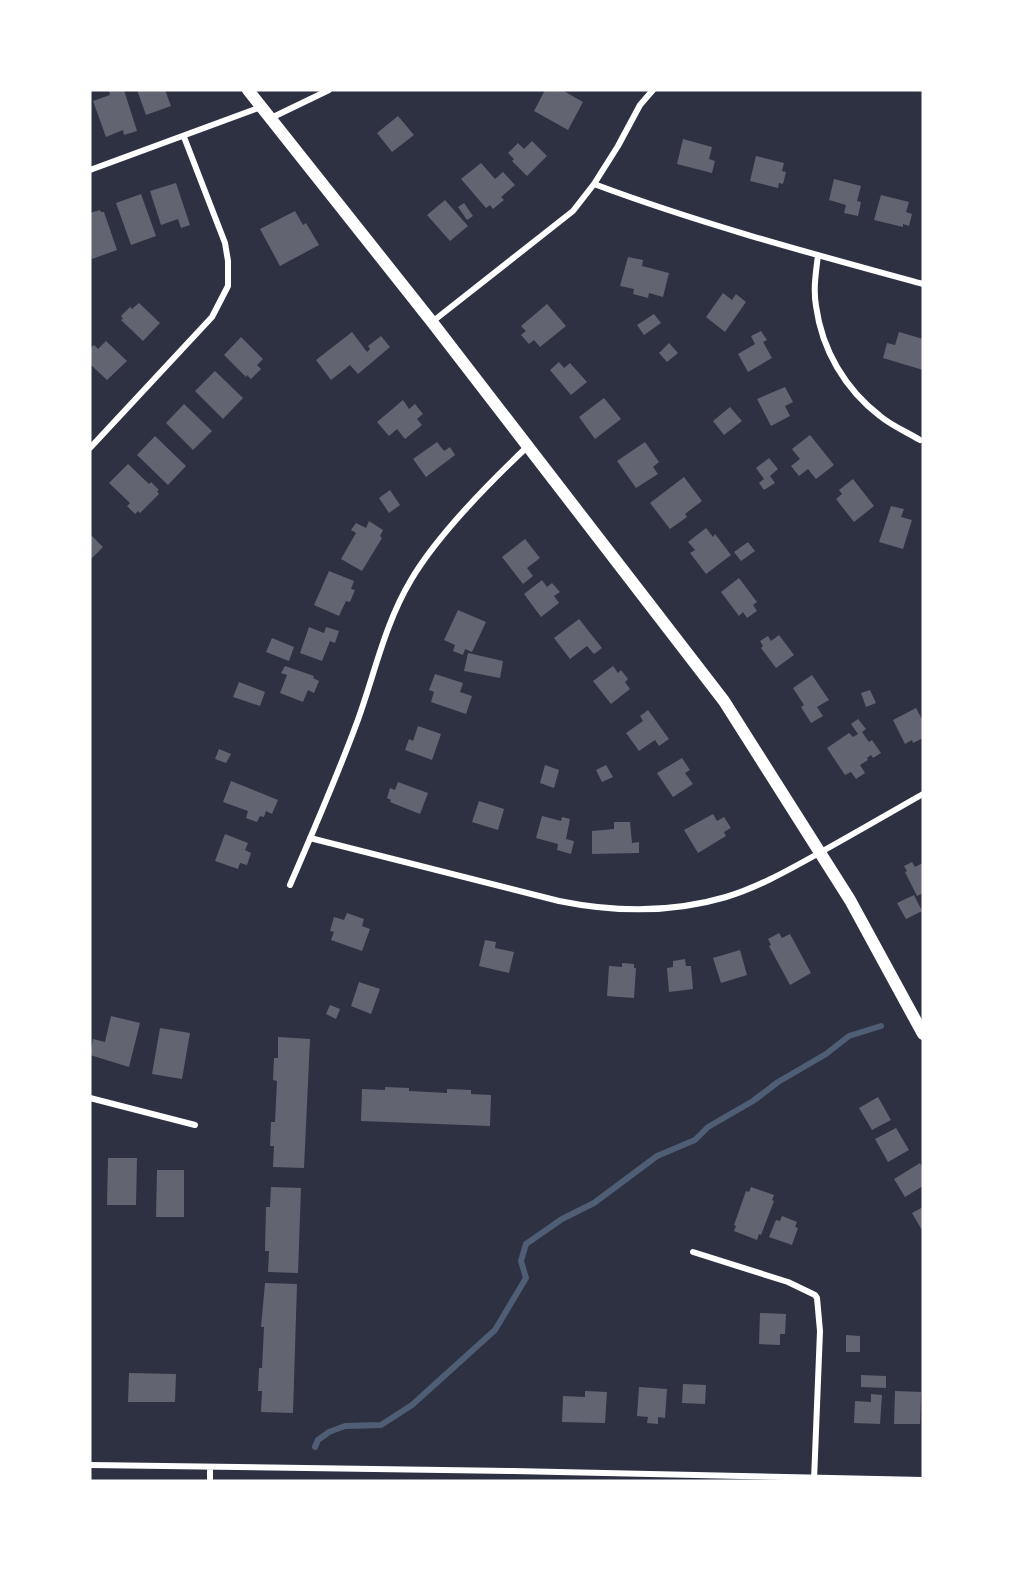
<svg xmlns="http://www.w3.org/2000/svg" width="1013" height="1571" viewBox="0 0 1013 1571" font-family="Bitter,serif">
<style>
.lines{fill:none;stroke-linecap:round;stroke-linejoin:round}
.stream{stroke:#4f5d75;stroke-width:6}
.building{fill:#626471}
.minor{stroke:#fff;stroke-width:6}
.secondary{stroke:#fff;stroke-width:12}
</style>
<rect width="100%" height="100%" fill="#2d3142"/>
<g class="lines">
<!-- stream -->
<path class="stream" d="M315,1447L318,1440L329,1432L345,1426L381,1425L412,1405L495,1330L526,1278L521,1261L526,1244L562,1219L594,1203L657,1156L695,1140L708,1127L753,1101L778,1082L826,1054L849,1036L881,1026"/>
</g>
<!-- building -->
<path class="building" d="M112,90H124L137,131L124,135L123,130L106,137L93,101L110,95L109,91Z
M137,90H165L171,106L146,115Z
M545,90H562L583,102L568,130L534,111Z
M398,116L414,135L392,152L377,133Z
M683,139L712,147L709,159L715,161L712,173L677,164Z
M532,141L547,156L527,176L512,161L514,159L508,153L518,143L524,149Z
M756,156L784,163L782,171L786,172L783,184L779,183L778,188L750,181Z
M481,163L495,179L503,172L515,185L501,197L504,200L493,209L490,205L486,208L461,179Z
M834,179L861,186L857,201L861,202L858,216L844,213L846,205L829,200Z
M176,183L190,225L181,228L178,219L161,225L150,191Z
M141,194L156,236L131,245L116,203Z
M881,195L909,202L906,212L912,214L909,226L903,224V227L874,220Z
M445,200L468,226L450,241L427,215Z
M464,203L473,216L467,220L458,207Z
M100,210L101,212H104L117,250L92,259L90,252V213Z
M295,211L303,225L306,223L319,245L280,266L260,229Z
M628,257L643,260L642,266L669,273L663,297L649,293L648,298L633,294L634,289L620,286Z
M723,293L732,300L736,294L746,302L725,332L706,317Z
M139,303L160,323L143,341L121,320L123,319L121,316L130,307L132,309Z
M547,304L566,326L540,347L534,340L529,344L521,335L526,331L521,326Z
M654,314L661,323L644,335L637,325Z
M761,331L767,340L763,342L772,358L748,372L738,354L755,344L751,336Z
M352,332L367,352L370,349L368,346L381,336L390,347L358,374L350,365L331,380L316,360Z
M899,332L923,339V370L883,358L887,343L895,345Z
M241,337L263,359L257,365L261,369L251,379L247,375L246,377L224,355Z
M106,341L127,361L107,380L90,364V348L94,345L98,349Z
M669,343L678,353L667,362L659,353Z
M559,362L564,368L570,363L587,382L571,395L550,370Z
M215,371L243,398L223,419L195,391Z
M785,387L793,402L785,406L790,416L771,426L757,399Z
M604,398L621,419L595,439L579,417Z
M403,400L409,409L415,404L423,414L417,419L422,425L405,439L397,429L389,436L377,422Z
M184,404L212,431L193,450L166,423Z
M730,407L742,421L724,435L713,421Z
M810,435L834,465L816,479L808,469L799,476L791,466L800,459L792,449Z
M155,436L186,466L168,485L137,455Z
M437,442L444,451L450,447L455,455L426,477L413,459Z
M645,442L659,462L653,467L658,474L636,488L617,461Z
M769,458L778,469L770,476L775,483L764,490L759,483L764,479L756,468Z
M128,464L149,484L151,482L159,490L157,491L159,494L140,513L138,511L135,514L127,506L130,503L109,483Z
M684,477L702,501L685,514L687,517L670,529L650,503Z
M853,479L874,506L854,522L836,499L842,494L839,490Z
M390,490L400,505L389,513L379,498Z
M891,506L904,509L901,517L912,520L903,549L879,542Z
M369,521L383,530L380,536L382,538L362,571L341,559L356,533L351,530L356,523L366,528Z
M706,528L713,537L715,534L731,555L706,574L690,553L695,550L688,542Z
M90,534L103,547L90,560Z
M525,539L540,558L527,568L533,576L523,584L502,557Z
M748,542L755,551L741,561L734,552Z
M329,571L354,581L351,589L355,590L350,602L346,601L339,616L314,605Z
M739,578L757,602L753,605L757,611L747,618L743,612L739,616L721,592Z
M542,580L547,587L552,583L560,592L554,596L559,603L541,617L524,594Z
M458,610L486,622L472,652L465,649L463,655L453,651L455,645L444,640Z
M579,619L602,648L594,654L587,646L570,659L554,638Z
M309,627L324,633L326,627L339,631L335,643L330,641L322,661L300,653Z
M779,635L794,655L776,668L761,648L763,646L760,641L768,636L771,641Z
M272,638L294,647L289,661L266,652Z
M468,653L503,661L500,678L464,671Z
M285,666L314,676L313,678L319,681L314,693L308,690L303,702L280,693L287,675L281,673Z
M613,666L618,673L621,670L628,679L625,682L630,689L611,704L593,681Z
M435,674L463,683L460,692L472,696L466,714L431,702L434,692L429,690Z
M812,675L829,700L817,707L823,716L811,723L801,707L804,705L793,688Z
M239,682L265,692L260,706L233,697Z
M870,690L876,703L866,707L861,693Z
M916,708L923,721V738L913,743L912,740L905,744L893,720Z
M648,710L669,739L659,746L655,740L639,751L626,733L643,721L640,716Z
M858,719L866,729L862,732L869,742L872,740L881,753L873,758L871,755L867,758L868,760L860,765L865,773L856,779L851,772L845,775L827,748L849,733L853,737L858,734L851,724Z
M418,726L441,734L432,760L405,750L409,739L413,741Z
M219,749L231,754L226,763L215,759Z
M682,758L690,770L685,773L693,784L673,797L657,773Z
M545,765L559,770L554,788L540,783Z
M606,765L613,777L602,782L596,770Z
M231,781L278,800L272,814L266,811L264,817L260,816L257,822L246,818L248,811L223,802Z
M398,782L428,793L420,814L390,802L391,800L387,798L390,788L395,790Z
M479,801L504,809L498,830L472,822Z
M713,814L717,821L724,817L731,828L724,832L726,836L698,853L684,830Z
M542,816L561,821L562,817L570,819L566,839L574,841L571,854L557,850L558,844L536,838Z
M614,822H630L632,843L639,842V853L592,854V831L614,829Z
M225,834L248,843L245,850L251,853L247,865L240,863L238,869L215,861Z
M912,862L915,867L923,863V893L917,896L905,872L907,871L904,866Z
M914,895L922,911L906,919L897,903Z
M347,913L364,919L362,926L370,929L362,951L331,940L334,932L330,931L334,917L344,920Z
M779,933L782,938L790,934L811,973L790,985L769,946L771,945L768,939Z
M485,940L496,942L495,948L514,952L509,973L479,966Z
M740,950L747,975L721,983L713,958Z
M685,959L686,966H691L693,989L669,992L667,968L673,967V961Z
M622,963L634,964V968H636L634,998L607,996L609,966L622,967Z
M359,982L380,989L371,1014L351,1006Z
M330,1005L340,1009L336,1019L326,1014Z
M111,1016L140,1023L129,1067L90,1055L93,1039L105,1042Z
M160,1028L190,1033L182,1079L152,1074Z
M278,1037L310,1039L304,1168L273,1167L274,1146H270L271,1122H275L277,1081L273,1080L274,1058H278Z
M385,1087L409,1088V1091L447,1093V1089L471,1090V1094L491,1095L490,1126L361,1121L362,1089L385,1090Z
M878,1097L891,1120L872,1130L859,1108Z
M896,1128L909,1150L888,1162L875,1139Z
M108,1158H137L136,1205H107Z
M920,1163L923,1169V1186L905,1197L894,1179Z
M157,1170H184V1217H156Z
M271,1187L301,1188L298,1273L268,1272L269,1251H265L266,1207H270Z
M751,1187L774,1195L772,1200L774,1201L761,1235L759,1234L757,1240L734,1231L736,1226L734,1225L746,1191L749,1192Z
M923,1207V1232L912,1213Z
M782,1216L797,1222L795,1227L798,1228L792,1245L769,1237L776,1220L780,1221Z
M265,1283L297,1284L293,1413L261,1412L262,1391H258L259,1368H262L264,1327H261Z
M760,1313L786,1314L785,1334H780V1345L759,1344Z
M846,1335L860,1336V1352H846Z
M129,1373L176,1374L175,1402H128Z
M861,1375L886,1376V1388L861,1387Z
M683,1384L706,1385L705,1404L682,1403Z
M639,1387L667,1389L665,1418L658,1417V1424L647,1423L648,1417L637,1416Z
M585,1391L607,1392L605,1423L562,1422L563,1396L585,1397Z
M895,1391L921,1392L920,1424H894Z
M871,1394L882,1395L880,1424L854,1423L855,1401L871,1402Z"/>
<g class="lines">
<!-- minor -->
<path class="minor" d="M271,118L329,90
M90,170L261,107
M594,184C701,224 813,254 923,284
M818,255C816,272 813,289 816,306C822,350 845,389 880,416C892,426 907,432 920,440
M432,322L573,211L594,184L618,146L640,105L653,90
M90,448L212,317L228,286V261L225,243L184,137
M310,838L559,901C613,912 672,913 726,897C756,888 785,872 812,857C850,836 886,815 923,794
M290,885C313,832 336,779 356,725C374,677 384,625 411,580C438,534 488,484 527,447
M90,1098L195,1125
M693,1252L788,1282L815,1295L817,1298L820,1331L814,1480
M90,1465L513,1471L923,1480
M210,1481V1467"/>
<!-- secondary -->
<path class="secondary" d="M248,90L432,322L724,701L850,900L923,1034"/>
</g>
<!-- border -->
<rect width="1013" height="1571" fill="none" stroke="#ffffff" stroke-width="183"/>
</svg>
